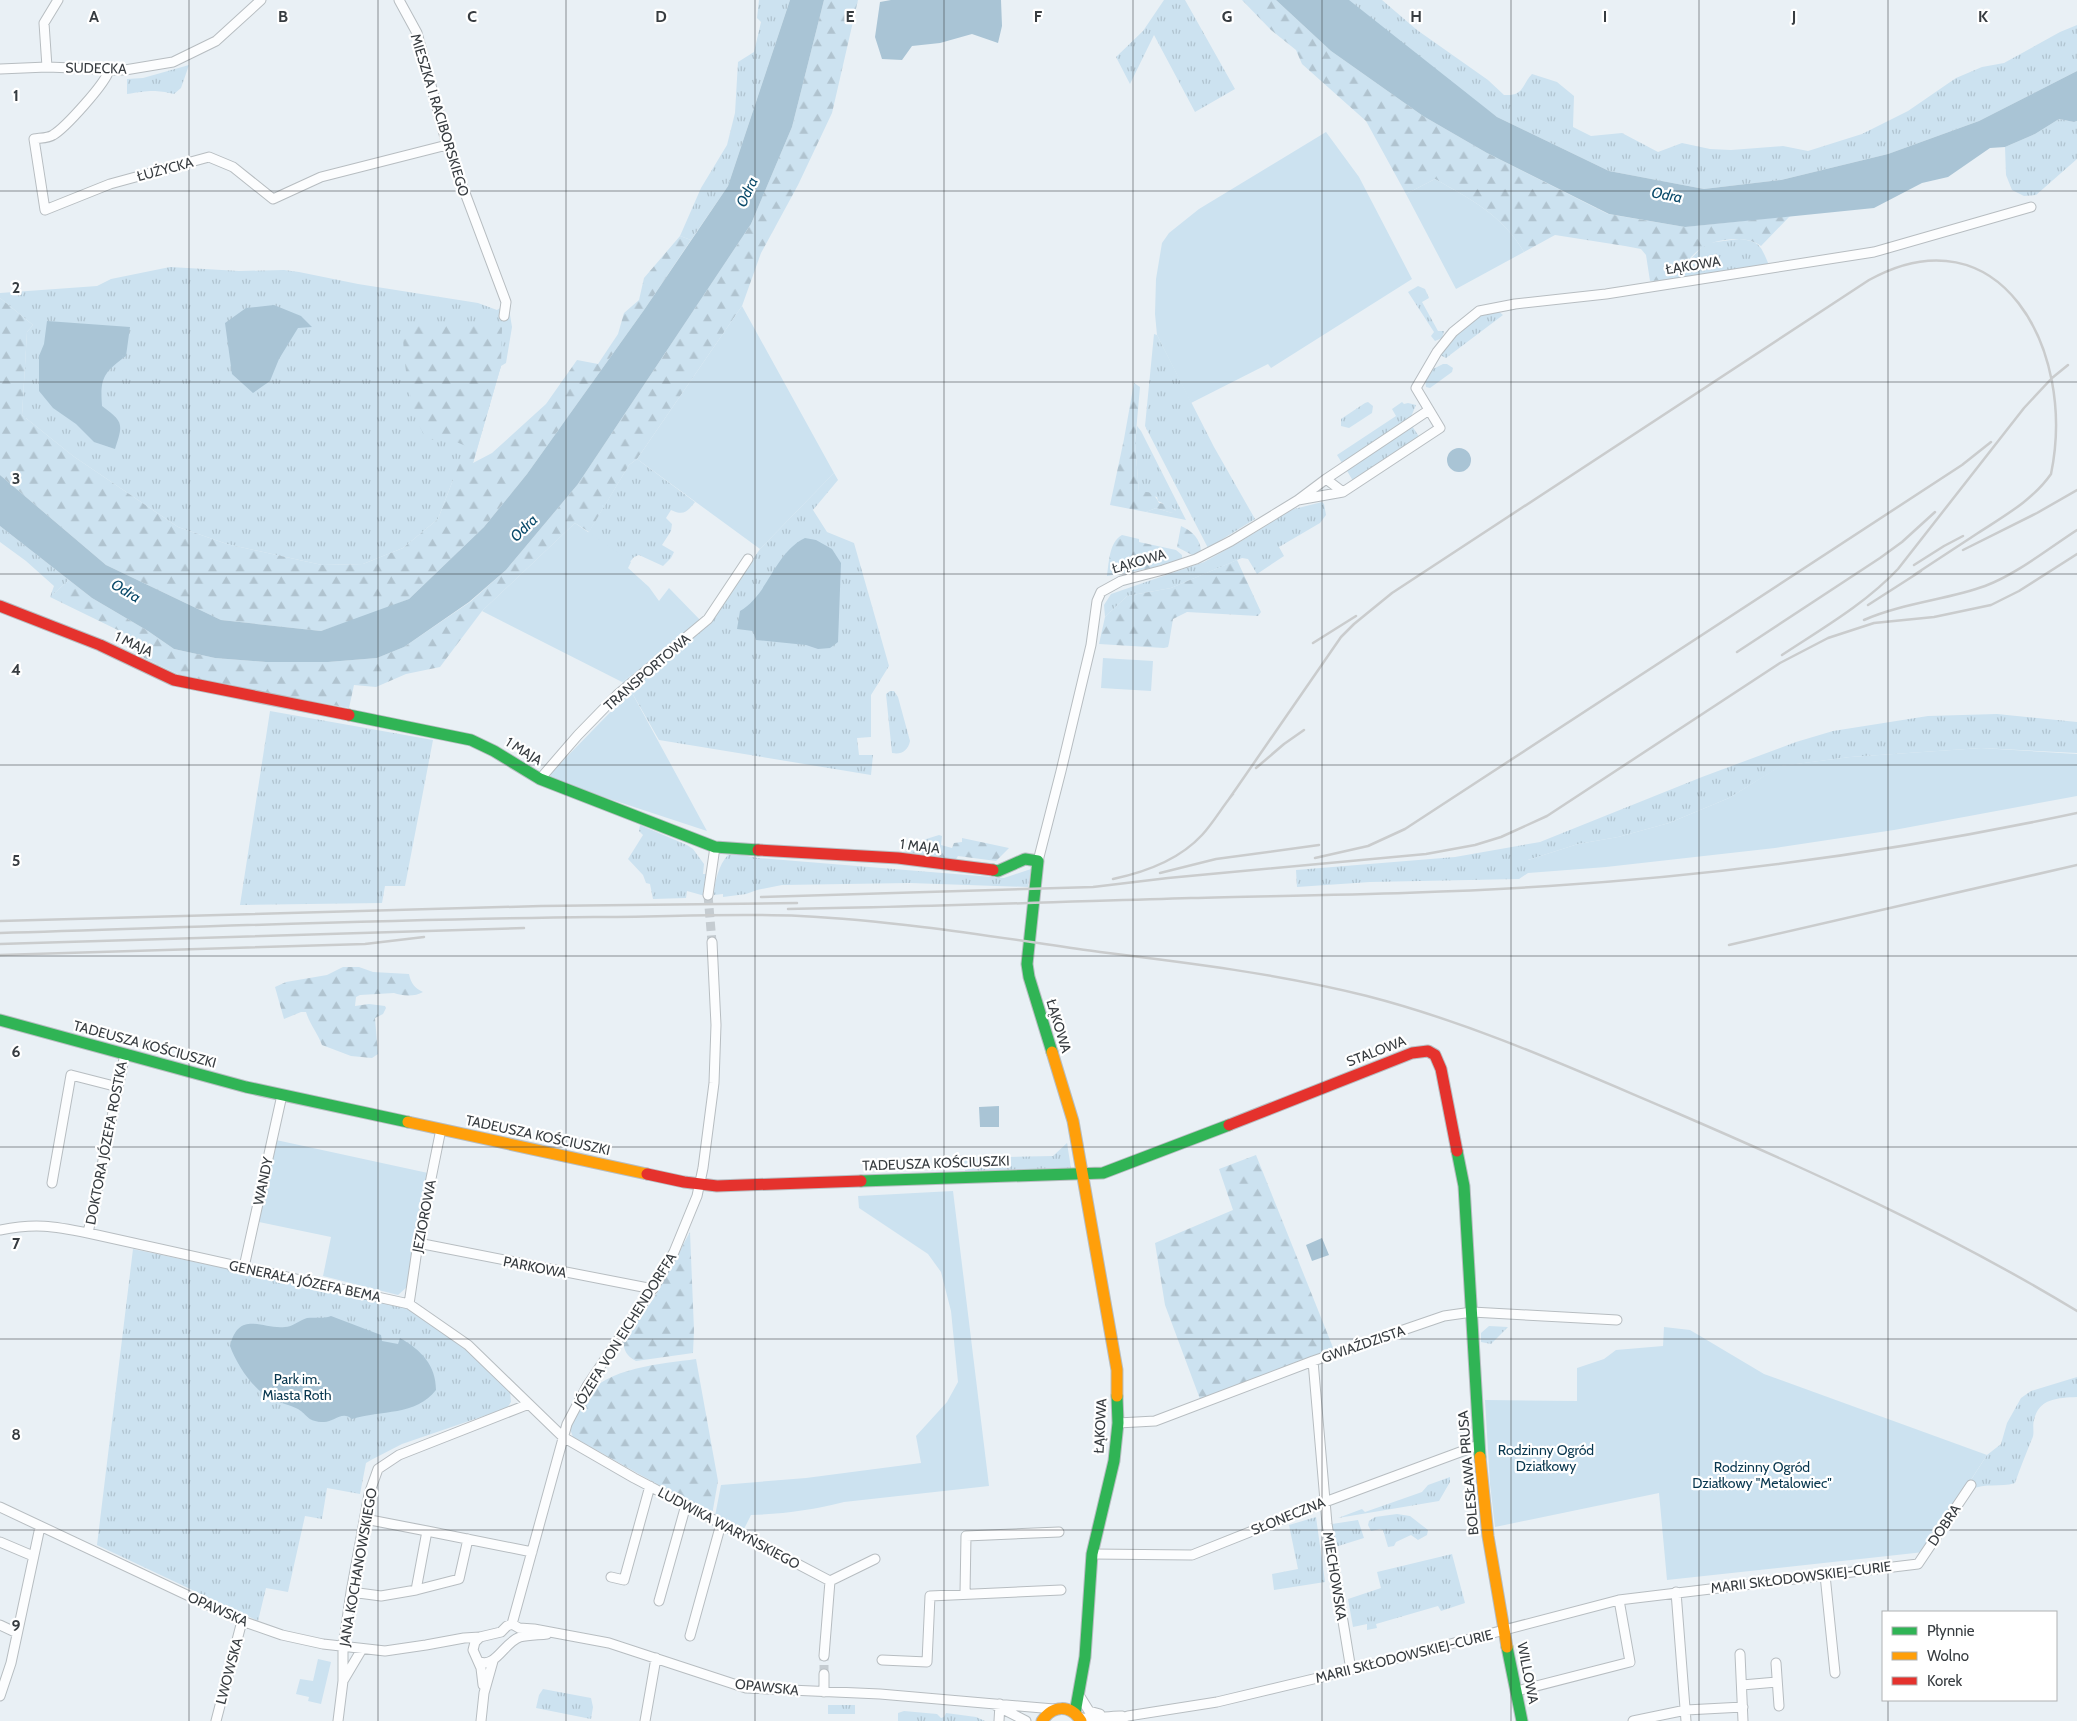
<svg xmlns="http://www.w3.org/2000/svg" width="2077" height="1721" viewBox="0 0 2077 1721" font-family="Cabin,sans-serif">
<style>
.grass{fill:url(#grass-tufts)}
.forest{fill:url(#forest-firs)}
.garden{fill:#cce2f0}
.water{fill:#a9c4d5}
.lines{fill:none;stroke-linecap:round;stroke-linejoin:round}
.street-tunnel{stroke:#c5ccd1;stroke-width:9;stroke-dasharray:9 4.5;stroke-linecap:butt}
.street-casing{stroke:#b7bdc1;stroke-width:11}
.fast-casing{stroke:#b7bdc1;stroke-width:13}
.slow-casing{stroke:#b7bdc1;stroke-width:13}
.jam-casing{stroke:#b7bdc1;stroke-width:13}
.street{stroke:#fcfdfe;stroke-width:9}
.fast{stroke:#30b455;stroke-width:11}
.slow{stroke:#ff9f0a;stroke-width:11}
.jam{stroke:#e5322d;stroke-width:11}
.rail{stroke:#cacccd;stroke-width:2.5}
.grid{fill:none;stroke:#373c40;stroke-width:1;stroke-opacity:0.55}
.labels{text-anchor:middle;stroke-width:4.5;stroke-linejoin:round;paint-order:stroke}
.street-label{font-size:14px;fill:#373c40;stroke:#fff}
.park-label{font-size:14px;fill:#08374f;stroke:#fff}
.water-label{font-size:15px;font-style:italic;fill:#0a4a6a;stroke:#fff}
.grid-label{font-size:16px;text-anchor:middle;font-weight:bold;fill:#373c40;stroke:#fff;stroke-width:4.5;stroke-linejoin:round;paint-order:stroke}
</style>
<defs>
<pattern id="grass-tufts" width="24" height="20" patternUnits="userSpaceOnUse" patternTransform="scale(1.25)"><rect width="24" height="20" fill="#cce2f0"/><path d="M3 7l-1-3M5 7V3M7 7l1-3M15 17l-1-3M17 17v-4M19 17l1-3" fill="none" stroke="#b0c3cf"/></pattern>
<pattern id="forest-firs" width="22" height="20" patternUnits="userSpaceOnUse" patternTransform="scale(1.25)"><rect width="22" height="20" fill="#cce2f0"/><path d="M5 1l3.5 6h-7zM16 11l3.5 6h-7z" fill="#b0c3cf"/></pattern>
</defs>
<rect width="100%" height="100%" fill="#e9f0f5"/>
<!-- grass -->
<path class="grass" d="M759,0H790L728,186L691,240L680,236L701,188L727,145L735,113L738,62L754,52L761,22L757,18Z
M1164,0H1185L1235,89L1195,112L1154,35L1130,84L1116,57L1143,31Z
M1347,0H1382L1417,30L1488,80L1504,95C1524,96 1521,86 1532,74L1557,82L1574,96L1573,127L1591,136L1622,133L1658,152L1682,143L1710,149L1731,150L1783,146L1808,151L1862,134L1908,111L1956,78L1982,67L2004,63L2060,32L2077,25V71L1979,121L1888,154L1781,180L1704,189L1609,171L1497,117L1434,70Z
M189,65L181,88L174,94C154,89 147,91 127,94V79L143,78Z
M2059,119L2074,122L2077,121V159L2036,195L2024,196L2012,190L2006,175L2005,147L2035,134Z
M1739,239C1761,241 1761,247 1769,265L1671,280L1702,247L1708,243Z
M170,267L239,271L284,270L299,272L358,284L478,303L497,310L508,303L512,327L506,363L501,366L473,463L453,480L438,519L403,548L363,564L322,565L227,544L178,527L73,456L22,415L27,332L33,325L0,298V293L97,286L111,279Z
M1418,286L1425,289L1429,298L1422,302L1438,331H1444L1442,338L1435,341L1431,336L1434,332L1408,292Z
M1497,310L1503,315L1446,358L1440,355L1453,338L1477,316Z
M1154,334L1157,335L1214,447L1255,519L1208,548L1145,426Z
M1443,364H1447L1453,368L1452,372L1430,388L1426,387L1425,379L1431,370Z
M1368,402L1373,406L1372,413L1349,428L1341,426V419L1365,403Z
M1402,402L1404,404L1408,403L1416,405L1410,419L1342,463L1337,455L1396,416L1392,409Z
M1137,426L1141,431L1186,520L1146,512L1156,508L1172,513L1176,510L1158,501L1157,497L1139,493L1135,443Z
M1412,426L1420,438L1353,481L1346,469Z
M637,459L695,502C687,512 684,516 671,510L666,518L672,524L671,531L662,545L674,552L671,558L663,566L639,555L634,557L629,563L588,533L629,465Z
M834,473L838,480L813,510L827,532L854,543L889,666L871,695V737L857,738L859,755H873L871,775L659,740L631,691L622,682L703,623L737,582L760,549Z
M1322,502L1324,504L1326,515L1320,523L1279,547L1284,556L1257,574L1248,559L1242,558L1171,588L1127,596L1105,617L1104,605L1111,594L1204,562L1240,542L1284,514L1294,509Z
M0,526L69,580L50,597L54,586L26,561L0,542Z
M890,691H894L898,697L910,741C908,751 901,755 892,753L886,694Z
M270,711L433,740L405,886H385L382,903L240,905Z
M1997,714L2077,722V753L1981,748L1850,757L1781,766L1729,798L1669,823L1618,837L1578,844L1528,860V873L1519,879L1370,882L1297,887L1296,870L1455,857L1540,842L1702,777L1796,742L1833,731L1928,716Z
M640,825L687,845L693,849L704,864L703,874H707L705,896L687,891L686,898L653,899L650,884L646,883L643,875L628,859L643,835L639,831Z
M728,855H742L758,858L1004,878L1031,869L1028,887L910,883L782,885L757,890L746,894L723,897V894L714,895C714,883 719,864 728,855Z
M1067,1143L1071,1168L965,1171L964,1158L1053,1156Z
M133,1249L285,1281L347,1292L402,1306L418,1313L469,1352L510,1391L511,1402L507,1408L402,1444L371,1460L366,1463L360,1494L327,1488L322,1519L305,1516L288,1592L266,1588L258,1621L97,1545Z
M1489,1326L1508,1327L1491,1344L1481,1342V1333Z
M2077,1377V1397C2058,1398 2039,1398 2034,1420C2032,1426 2035,1433 2032,1439C2026,1454 2020,1468 2015,1483C2000,1488 1985,1482 1971,1490L1969,1483L1987,1455L2001,1444L2007,1423L2021,1398L2031,1391Z
M1450,1477V1482L1439,1501L1338,1518L1362,1509L1365,1512L1422,1492L1428,1485Z
M1397,1514L1410,1516L1428,1530L1427,1535L1418,1540L1411,1535L1396,1542L1394,1546L1388,1547L1383,1530L1380,1529L1371,1531L1368,1525L1369,1521L1375,1517Z
M1316,1517L1325,1582L1274,1590L1272,1574L1298,1569L1289,1525Z
M1358,1520L1364,1538L1335,1547L1332,1524Z
M1452,1554L1465,1603L1441,1611L1438,1606L1376,1624L1377,1628L1367,1630V1624L1353,1627L1348,1599L1381,1588L1377,1572Z
M543,1689L591,1698L593,1707L591,1719L536,1708L539,1695Z
M828,1705H855V1714H828Z
M904,1711L937,1714L941,1718L944,1717L946,1713L976,1717L985,1721H898V1713Z"/>
<!-- forest -->
<path class="forest" d="M824,0H858L832,113L798,185L761,253L742,306L637,459L629,465L589,532L575,523L482,611L440,667L406,674L376,687L354,685L349,708L184,677L144,658L139,647L128,635L50,597L69,580L92,598L148,631L174,649L215,658L266,662H328L377,658L404,647L470,602L506,570L578,484L751,224L792,127Z
M1242,0H1276L1331,51L1423,116L1487,153L1608,214L1685,227L1790,216L1761,246C1753,240 1745,239 1735,239C1698,241 1694,255 1671,280L1650,281L1646,255L1641,249L1625,246L1555,235L1524,252C1502,215 1472,200 1435,179L1406,194L1366,121L1302,64L1296,50L1271,30Z
M680,236L691,240L644,310L527,474L484,527L409,599L366,616L321,631L221,620L106,565L0,475V298L33,325L27,332L22,415L73,456L178,527L227,544L322,565L363,564L403,548L438,519L466,446L449,439L426,440C423,433 419,425 416,418C410,399 399,342 405,324L500,325L502,328L501,366L473,463L492,453L546,404L577,360L598,364L618,334L624,313L639,300L644,278Z
M1134,383L1140,387L1135,443L1139,492C1150,491 1154,493 1159,503L1166,504L1178,512L1172,513L1156,508L1146,512L1110,505L1124,439Z
M1181,526C1192,531 1201,539 1201,552L1196,557L1177,547Z
M1122,535L1139,539V542L1176,550L1182,555V559L1147,569L1107,576C1109,563 1109,542 1122,535Z
M1237,560L1261,612L1258,616L1187,612L1173,619L1169,643L1168,647L1164,648L1099,644L1105,617L1127,596L1171,588Z
M939,835L942,836L941,845L952,848L954,843L962,842V838L1009,848L996,861L958,856L956,859L905,852L923,840Z
M343,967H359L373,972L409,974C411,984 415,988 423,992C415,997 402,996 394,993L360,995L356,997L355,1006L369,1004L385,1006L386,1008L383,1014L375,1018L378,1054L372,1058L351,1056L322,1045C317,1032 310,1025 306,1012H301L284,1019L275,987L286,982L327,975Z
M1256,1155L1334,1350L1200,1399L1165,1305L1155,1243L1233,1210L1219,1169Z
M690,1232L694,1330L693,1353L636,1361C626,1356 624,1350 623,1340L654,1298Z
M696,1359L718,1481L712,1515L573,1437L570,1429C575,1419 579,1407 585,1398C606,1367 662,1364 696,1359Z"/>
<!-- garden -->
<path class="garden" d="M1326,132L1359,177L1412,279L1271,368L1268,364L1191,403L1157,335L1155,314L1156,279L1162,243L1169,233L1199,209Z
M1435,179C1472,200 1502,215 1524,252L1456,289L1406,194Z
M742,306L834,473L760,549L637,459Z
M575,523L631,562L628,568L649,587L659,601L669,588L703,623L622,682L482,611Z
M1103,658L1153,661L1151,691L1101,688Z
M631,691L707,831L552,780L550,774Z
M1981,748L2077,754V796L1894,830L1775,848L1606,867L1528,873V860L1578,844L1618,837L1669,823L1729,798L1780,766L1850,757Z
M276,1140L428,1173L407,1287L398,1295L323,1276L331,1237L259,1222Z
M953,1191L989,1486L844,1502C813,1510 783,1514 751,1515L743,1531L715,1516L721,1485L806,1478L921,1463L916,1436L947,1402L958,1382L951,1311L941,1272L928,1254L859,1208L858,1196Z
M1664,1327L1690,1330L1764,1374L1987,1455L1924,1552L1667,1580L1659,1493L1495,1527L1490,1484L1485,1400L1577,1401V1368L1604,1359L1616,1350L1663,1346Z
M318,1659L331,1662L321,1704L308,1701L309,1697L296,1694L300,1679L313,1681Z"/>
<!-- water -->
<path class="water" d="M790,0H824L792,127L751,224L578,484L506,570L469,602L404,647L377,658L328,662H266L215,658L174,649L148,631L92,598L0,526V475L106,565L221,620L321,631L409,599L484,527L527,474L644,310L728,186Z
M891,0H1001L1002,26L998,43L972,34L940,43L912,46L902,60L882,59L875,37L880,2Z
M1276,0H1349L1497,117L1609,171L1704,189L1781,180L1888,154L1979,121L2077,71V121L2074,122L2059,119L2035,134L2005,147L1990,148L1948,177L1922,183L1874,208L1685,227L1609,214L1487,153L1423,116L1331,51Z
M274,305L301,316L312,327L298,328L279,359L270,381L253,393L232,374L225,323L246,308Z
M47,321L130,327L126,356C103,373 100,378 102,406C124,422 123,424 115,449L94,442L76,424L53,408L39,391V356L44,344Z
M1447 460a12 12 0 1 1 24 0a12 12 0 1 1-24 0Z
M805,538L816,540L832,549L841,563L838,642L830,648L818,649L806,645L756,640L753,631L737,629L740,611C769,594 774,553 805,538Z
M999,1106V1127H980L979,1107Z
M1322,1238L1329,1255L1312,1261L1306,1245Z
M331,1316L381,1335L382,1341L398,1344L400,1338C421,1350 436,1365 436,1390C416,1416 381,1410 352,1419C342,1410 334,1422 324,1422C307,1422 308,1415 298,1409C290,1405 280,1403 272,1399C253,1390 237,1365 230,1346C239,1309 263,1330 285,1327C292,1327 300,1320 307,1318C315,1317 323,1319 331,1316Z"/>
<g class="lines">
<!-- street-tunnel -->
<path class="street-tunnel" d="M708,895L712,942
M824,1674V1656"/>
<defs>
<path id="street" d="M399,0L417,33L447,145L506,302L504,316
M47,67L44,23L58,0
M0,69L47,67L125,70L173,62L216,41L261,0
M109,70C106,83 65,128 53,135C49,138 40,138 34,139L45,210L110,184L209,157L233,167L273,199L321,177L447,145
M1429,410L1326,479L1298,500L1343,492L1440,428L1416,388L1437,352L1453,332L1479,311L1515,304L1606,294L1874,252L2031,207
M1326,479L1343,492
M540,779L578,735L617,695L708,619L748,559
M1038,861L1061,771L1091,645L1097,601L1101,592L1121,581L1163,570L1196,559L1231,541L1298,500
M708,895L715,847
M52,1183L71,1075L118,1087
M0,1230C35,1223 53,1226 88,1233L409,1304L468,1345L563,1437L634,1478L830,1581L824,1656
M88,1233L125,1054
M418,1243L653,1289
M244,1267L282,1095
M409,1304L418,1243L441,1129
M1313,1361L1327,1524L1351,1670
M1118,1423L1155,1421L1313,1361L1444,1316L1472,1312L1617,1320
M0,1507L242,1621L282,1635L323,1644L385,1651L426,1645L464,1638L480,1637L501,1632L507,1626L512,1624
M365,1519L427,1531
M0,1542L33,1556
M1092,1554L1192,1555L1325,1502L1479,1445
M1825,1575L1835,1673
M611,1577L624,1580L650,1486
M830,1581L875,1559
M416,1590L459,1579L468,1539
M351,1592L381,1596L416,1590L427,1531L532,1552
M1676,1592L1686,1721
M965,1593L966,1536L1059,1532
M659,1601L686,1505
M512,1624L567,1424L587,1386L657,1282L674,1252L697,1196L703,1168L714,1083L716,1025L712,942
M512,1624L519,1628L534,1629L609,1643L746,1688L880,1694L1054,1709
M0,1625L17,1633
M690,1636L721,1524
M480,1637L475,1642L473,1650L481,1668L483,1685
M1740,1654L1743,1721
M882,1660L927,1662L930,1596L1061,1590
M478,1661C495,1670 504,1642 520,1637C528,1635 539,1635 547,1634
M1776,1663L1779,1706
M343,1681L362,1649
M1742,1685L1777,1682
M1517,1691L1630,1662L1619,1600
M824,1692V1674
M1079,1695L1089,1711L1100,1714
M0,1696L11,1663L40,1527
M995,1705L1026,1721
M1079,1717C1088,1721 1111,1715 1122,1716
M216,1721L242,1621
M338,1721L343,1681V1647L351,1592L369,1494L378,1469L399,1455L529,1404
M481,1721L484,1693L493,1661
M645,1721L656,1658
M999,1721L1000,1704
M1113,1721L1128,1716L1217,1702L1351,1670L1619,1600L1918,1564L1971,1485
M1633,1721L1686,1710L1743,1707"/>
<path id="fast" d="M349,715L471,740L494,751L540,779L715,847L758,850
M993,870L998,871L1025,859L1038,861L1027,964L1029,977L1052,1052
M0,1020L246,1087L408,1122
M1457,1151L1464,1186L1480,1457
M861,1181L1103,1173L1229,1125
M1507,1647L1522,1721
M1075,1713L1085,1657L1092,1554L1114,1461L1118,1423L1117,1396"/>
<path id="slow" d="M1052,1052L1073,1121L1117,1370V1396
M408,1122L647,1174
M1480,1457L1488,1536L1507,1647
M1042,1721C1053,1705 1070,1704 1081,1721"/>
<path id="jam" d="M0,606L100,645L174,680L349,715
M758,850L898,858L993,870
M1229,1125L1412,1053L1428,1051L1435,1055L1441,1069L1457,1151
M647,1174L684,1182L717,1186L861,1181"/>
</defs>
<!-- street casing -->
<use href="#street" class="street-casing"/>
<!-- fast casing -->
<use href="#fast" class="fast-casing"/>
<!-- slow casing -->
<use href="#slow" class="slow-casing"/>
<!-- jam casing -->
<use href="#jam" class="jam-casing"/>
<!-- street -->
<use href="#street" class="street"/>
<!-- fast -->
<use href="#fast" class="fast"/>
<!-- slow -->
<use href="#slow" class="slow"/>
<!-- jam -->
<use href="#jam" class="jam"/>
<!-- rail -->
<path class="rail" d="M1963,550L2037,513L2077,490
M1914,565L1944,546L1963,536
M1868,605L1921,571
M1864,620C1903,603 1946,600 1985,586C2017,574 2049,548 2077,530
M1313,643L1356,616
M1737,652L1880,558L1902,542L1935,512
M1782,655C1823,628 1865,604 1898,569L2024,408L2052,378L2068,365
M1256,768L1284,744L1304,730
M1229,799L1341,637L1354,624L1392,593L1869,280C1999,208 2077,349 2051,474C2033,500 2004,516 1978,533C1957,547 1935,561 1914,575
M1315,858L1368,846L1405,829L1962,465L1991,442
M1160,873L1216,859L1319,845
M1113,879C1146,872 1179,860 1202,835C1214,822 1222,807 1233,794
M761,897L1093,887L1168,878L1426,854L1475,845L1501,837L1547,816L1780,663L1828,638L1874,623L1934,617L1991,605L2019,591L2077,554
M788,909C922,907 1057,902 1191,898C1310,895 1430,894 1549,886C1726,875 1903,850 2077,813
M0,921L541,906L797,903
M0,933C198,927 396,919 594,917C663,917 732,913 800,916C900,921 1001,938 1100,952C1190,963 1279,974 1367,996C1472,1023 1571,1068 1670,1110C1809,1170 1947,1232 2077,1311
M0,944L524,928
M1729,945L2077,865
M0,955L365,944L424,937"/>
</g>
<!-- grid -->
<path class="grid" d="M189,0V1721M378,0V1721M566,0V1721M755,0V1721M944,0V1721M1133,0V1721M1322,0V1721M1511,0V1721M1699,0V1721M1888,0V1612M0,191H2077M0,382H2077M0,574H2077M0,765H2077M0,956H2077M0,1147H2077M0,1339H2077M0,1530H2077M1888,1700V1721"/>
<g class="labels">
<!-- street labels -->
<g class="street-label">
<text transform="translate(96 68) rotate(1)" y="5">SUDECKA</text>
<text transform="translate(440 115) rotate(73)" y="5">MIESZKA I RACIBORSKIEGO</text>
<text transform="translate(165 169) rotate(-15)" y="5">ŁUŻYCKA</text>
<text transform="translate(1693 265) rotate(-9)" y="5">ŁĄKOWA</text>
<text transform="translate(1139 561) rotate(-16)" y="5">ŁĄKOWA</text>
<text transform="translate(134 644) rotate(25)" y="5">1 MAJA</text>
<text transform="translate(647 672) rotate(-41)" y="5">TRANSPORTOWA</text>
<text transform="translate(524 751) rotate(32)" y="5">1 MAJA</text>
<text transform="translate(920 846) rotate(7)" y="5">1 MAJA</text>
<text transform="translate(1059 1026) rotate(73)" y="5">ŁĄKOWA</text>
<text transform="translate(145 1044) rotate(15)" y="5">TADEUSZA KOŚCIUSZKI</text>
<text transform="translate(1376 1051) rotate(-21)" y="5">STALOWA</text>
<text transform="translate(538 1135) rotate(12)" y="5">TADEUSZA KOŚCIUSZKI</text>
<text transform="translate(106 1143) rotate(-79)" y="5">DOKTORA JÓZEFA ROSTKA</text>
<text transform="translate(936 1163) rotate(-2)" y="5">TADEUSZA KOŚCIUSZKI</text>
<text transform="translate(263 1181) rotate(-78)" y="5">WANDY</text>
<text transform="translate(424 1216) rotate(-79)" y="5">JEZIOROWA</text>
<text transform="translate(535 1267) rotate(11)" y="5">PARKOWA</text>
<text transform="translate(305 1281) rotate(12)" y="5">GENERAŁA JÓZEFA BEMA</text>
<text transform="translate(625 1330) rotate(-58)" y="5">JÓZEFA VON EICHENDORFFA</text>
<text transform="translate(1363 1344) rotate(-19)" y="5">GWIAŹDZISTA</text>
<text transform="translate(1100 1426) rotate(-87)" y="5">ŁĄKOWA</text>
<text transform="translate(1468 1473) rotate(-95)" y="5">BOLESŁAWA PRUSA</text>
<text transform="translate(1288 1516) rotate(-22)" y="5">SŁONECZNA</text>
<text transform="translate(1944 1525) rotate(-56)" y="5">DOBRA</text>
<text transform="translate(729 1528) rotate(28)" y="5">LUDWIKA WARYŃSKIEGO</text>
<text transform="translate(358 1567) rotate(-80)" y="5">JANA KOCHANOWSKIEGO</text>
<text transform="translate(1335 1576) rotate(81)" y="5">MIECHOWSKA</text>
<text transform="translate(1801 1577) rotate(-7)" y="5">MARII SKŁODOWSKIEJ-CURIE</text>
<text transform="translate(218 1609) rotate(24)" y="5">OPAWSKA</text>
<text transform="translate(1404 1656) rotate(-14)" y="5">MARII SKŁODOWSKIEJ-CURIE</text>
<text transform="translate(229 1671) rotate(-75)" y="5">LWOWSKA</text>
<text transform="translate(1528 1673) rotate(79)" y="5">WILLOWA</text>
<text transform="translate(767 1687) rotate(6)" y="5">OPAWSKA</text>
</g>
<!-- park labels -->
<g class="park-label">
<text x="297" y="1384">Park im.<tspan x="297" dy="16">Miasta Roth</tspan></text>
<text x="1546" y="1455">Rodzinny Ogród<tspan x="1546" dy="16">Działkowy</tspan></text>
<text x="1762" y="1472">Rodzinny Ogród<tspan x="1762" dy="16">Działkowy "Metalowiec"</tspan></text>
</g>
<!-- water labels -->
<g class="water-label">
<text transform="translate(747 192) rotate(-65)" y="5">Odra</text>
<text transform="translate(1667 195) rotate(11)" y="5">Odra</text>
<text transform="translate(524 528) rotate(-44)" y="5">Odra</text>
<text transform="translate(126 591) rotate(31)" y="5">Odra</text>
</g>
</g>
<g class="grid-label">
<text x="94" y="22">A</text>
<text x="283" y="22">B</text>
<text x="472" y="22">C</text>
<text x="661" y="22">D</text>
<text x="850" y="22">E</text>
<text x="1038" y="22">F</text>
<text x="1227" y="22">G</text>
<text x="1416" y="22">H</text>
<text x="1605" y="22">I</text>
<text x="1794" y="22">J</text>
<text x="1983" y="22">K</text>
<text x="16" y="101">1</text>
<text x="16" y="293">2</text>
<text x="16" y="484">3</text>
<text x="16" y="675">4</text>
<text x="16" y="866">5</text>
<text x="16" y="1057">6</text>
<text x="16" y="1249">7</text>
<text x="16" y="1440">8</text>
<text x="16" y="1631">9</text>
</g>
<!-- legend -->
<rect x="1882" y="1611" width="175" height="90" fill="#ffffff" stroke="#afb1b3"/>
<rect x="1892" y="1627" width="25" height="8" fill="#30b455" stroke="#afb1b3"/>
<text x="1927" y="1636" font-size="15" fill="#373c40">Płynnie</text>
<rect x="1892" y="1652" width="25" height="8" fill="#ff9f0a" stroke="#afb1b3"/>
<text x="1927" y="1661" font-size="15" fill="#373c40">Wolno</text>
<rect x="1892" y="1677" width="25" height="8" fill="#e5322d" stroke="#afb1b3"/>
<text x="1927" y="1686" font-size="15" fill="#373c40">Korek</text>
</svg>
